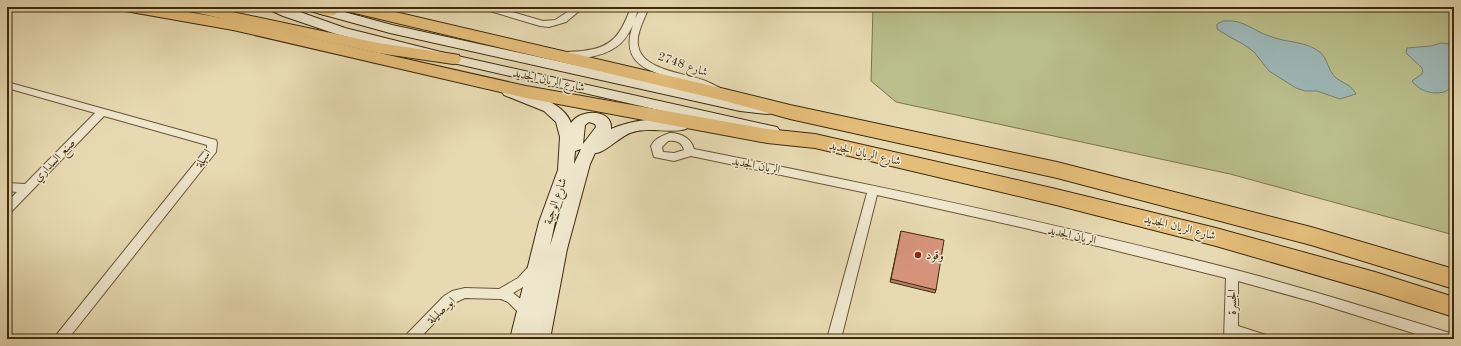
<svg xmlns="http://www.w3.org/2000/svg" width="1461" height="346" viewBox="0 0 1461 346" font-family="'Old Standard TT',Amiri,serif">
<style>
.green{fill:#b9be8a;stroke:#7c744b}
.water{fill:#9db8b8;stroke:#777f73}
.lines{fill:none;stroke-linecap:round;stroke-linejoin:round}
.street-casing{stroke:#685636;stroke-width:2}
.secondary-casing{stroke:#3e2a0c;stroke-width:2}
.primary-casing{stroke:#3e2a0c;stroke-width:2}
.highway-casing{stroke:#3e2a0c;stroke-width:2}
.street{fill:#efe7cd;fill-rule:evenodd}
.secondary{fill:#efe7cd;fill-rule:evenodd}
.primary{fill:#e4bd79;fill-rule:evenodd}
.highway{fill:#e4bd79;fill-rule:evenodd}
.wall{fill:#b77e6a;stroke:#3e2a0c}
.building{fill:#d5937b;stroke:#3e2a0c}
.poi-dot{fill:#8f2418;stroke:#efe7cd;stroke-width:1.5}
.labels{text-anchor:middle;stroke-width:3;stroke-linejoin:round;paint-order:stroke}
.street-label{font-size:12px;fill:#3e2a0c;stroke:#efe7cd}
.poi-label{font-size:12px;fill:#3e2a0c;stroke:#efe7cd;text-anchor:start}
</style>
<rect width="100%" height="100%" fill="#e7dab2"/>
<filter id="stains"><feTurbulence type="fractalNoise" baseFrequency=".005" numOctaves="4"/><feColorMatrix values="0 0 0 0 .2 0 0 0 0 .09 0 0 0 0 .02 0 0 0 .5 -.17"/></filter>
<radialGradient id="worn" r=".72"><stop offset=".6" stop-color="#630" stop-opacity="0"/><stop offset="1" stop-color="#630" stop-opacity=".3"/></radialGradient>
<!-- green -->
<path class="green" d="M873,7H1454V235L1230,174L896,102L871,81Z"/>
<!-- water -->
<path class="water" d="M1223,21C1245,19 1252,31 1272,37C1288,43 1307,41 1321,53C1328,60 1328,70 1335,77C1342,83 1352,85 1356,94L1340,99L1317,91H1305L1296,88L1269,71L1254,52L1243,44L1228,36L1217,29V24Z
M1441,43L1454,44V84C1451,87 1448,91 1444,92C1432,95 1419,91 1412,81L1423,73L1422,68L1406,53L1407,48L1431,46Z"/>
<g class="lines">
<defs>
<path id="street" d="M482,7H495L543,21L555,20L575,7H584L566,22L549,27L540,26L483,9Z
M631,7H639L635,19L641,7H649C645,18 636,33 638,45C641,70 684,73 703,80C709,82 714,85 720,88L721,90L720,92C710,95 700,86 691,83C659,73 617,70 633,25C629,33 624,42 616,47C602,57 576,61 561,57L559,55L561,53C568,51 575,52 582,51C613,48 621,34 631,7Z
M7,82L212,139L216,140L217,143L216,152L68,339H53L207,148V145L104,116L11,212L7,213V202L17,192L7,191V183L25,184L95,113L7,88Z
M670,133C681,133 691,138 694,149C875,185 1055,223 1232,269C1306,288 1378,311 1450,333L1454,335V339H1432L1314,302L1238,281V326L1266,335L1268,339H1243L1238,337V339H1224L1226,278L1029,229L877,195L841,339H827L867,193L691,156L674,161L654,157L651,146C655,138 662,136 670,133ZM668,141C676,140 682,142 684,150L674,153L663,152L662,147Z
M535,263L539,264L541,268C535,280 524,287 513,293L531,307L532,311L531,315L526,316L521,315L508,302L501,299L465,298L452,304L419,339H404L406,335L444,296L452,291L465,288L499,289L518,278L531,264Z"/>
<path id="secondary" d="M269,7H286L345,28L453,55L772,126L777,127L780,131L777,135L772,136L453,63L336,34L283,16L270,10Z
M309,7H326L392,25L740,101L772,105L774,109L772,113L767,114L740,111L390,33L310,11Z
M509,87C528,92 564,102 571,123C581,108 613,109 611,129C634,119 656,118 681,120L686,121L689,125L686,129C669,134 649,126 630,133C620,137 603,154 595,153L590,164L567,249L550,339H530L546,264L530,339H510L539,222L558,170L560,137L556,122L544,111L504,95L502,92L504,89ZM589,122L595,124L596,127L583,144L585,125ZM581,149L574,164L575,151ZM565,195L550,246L555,222Z"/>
<path id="primary" d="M182,7H209L378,43L453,54L459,55L461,59L459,63L453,64L378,53L189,11L184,10Z
M311,7C319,7 332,4 337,12L335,15C327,17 315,14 311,7Z"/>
<path id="highway" d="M123,7H160L233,20L526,86L767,129L815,134L1056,189L1216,228L1375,272L1454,297V317L1375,292L1216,246L1056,205L815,148L767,143L526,98L233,30L131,12L125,11Z
M344,7H374L725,89L790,105L1057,162L1311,227L1454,269V289L1311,245L1057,178L790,119L725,101L346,11Z"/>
</defs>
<!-- street casing -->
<use href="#street" class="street-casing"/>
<!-- secondary casing -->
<use href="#secondary" class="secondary-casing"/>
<!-- primary casing -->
<use href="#primary" class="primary-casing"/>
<!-- highway casing -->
<use href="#highway" class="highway-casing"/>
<!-- street -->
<use href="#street" class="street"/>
<!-- secondary -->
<use href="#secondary" class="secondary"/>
<!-- primary -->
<use href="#primary" class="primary"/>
<!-- highway -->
<use href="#highway" class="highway"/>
</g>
<!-- wall -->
<path class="wall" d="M901,231L936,290L935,293L890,282Z"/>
<!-- building -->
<path class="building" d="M901,231L944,240L936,290L891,279Z"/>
<!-- markers -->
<circle class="poi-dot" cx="918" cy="255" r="4"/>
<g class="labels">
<!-- street labels -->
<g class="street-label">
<text transform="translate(683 64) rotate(19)" y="4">شارع 2748</text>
<text transform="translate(549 80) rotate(12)" y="4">شارع الريان الجديد</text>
<text transform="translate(865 153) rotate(13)" y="4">شارع الريان الجديد</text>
<text transform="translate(203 158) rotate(-56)" y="4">اسهلة</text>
<text transform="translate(54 160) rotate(-46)" y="4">صنع السداري</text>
<text transform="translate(756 165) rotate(11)" y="4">الريان الجديد</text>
<text transform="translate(555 201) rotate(-71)" y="4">شارع الوجبة</text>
<text transform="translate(1180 227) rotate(14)" y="4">شارع الريان الجديد</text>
<text transform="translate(1072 235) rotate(13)" y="4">الريان الجديد</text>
<text transform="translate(1232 302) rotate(-90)" y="4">الجسرة</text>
<text transform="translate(441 310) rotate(-42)" y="4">ابو صليلة</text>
</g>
<!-- poi labels -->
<g class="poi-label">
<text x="926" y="259">وقود</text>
</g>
</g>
<!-- margin -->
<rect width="1461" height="346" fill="none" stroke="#e7dab2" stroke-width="24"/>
<rect x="8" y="8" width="1445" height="330" fill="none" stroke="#3e2a0c" stroke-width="2"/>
<rect x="12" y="12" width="1437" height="322" fill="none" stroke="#3e2a0c"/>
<rect width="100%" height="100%" filter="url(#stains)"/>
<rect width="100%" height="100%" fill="url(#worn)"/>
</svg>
